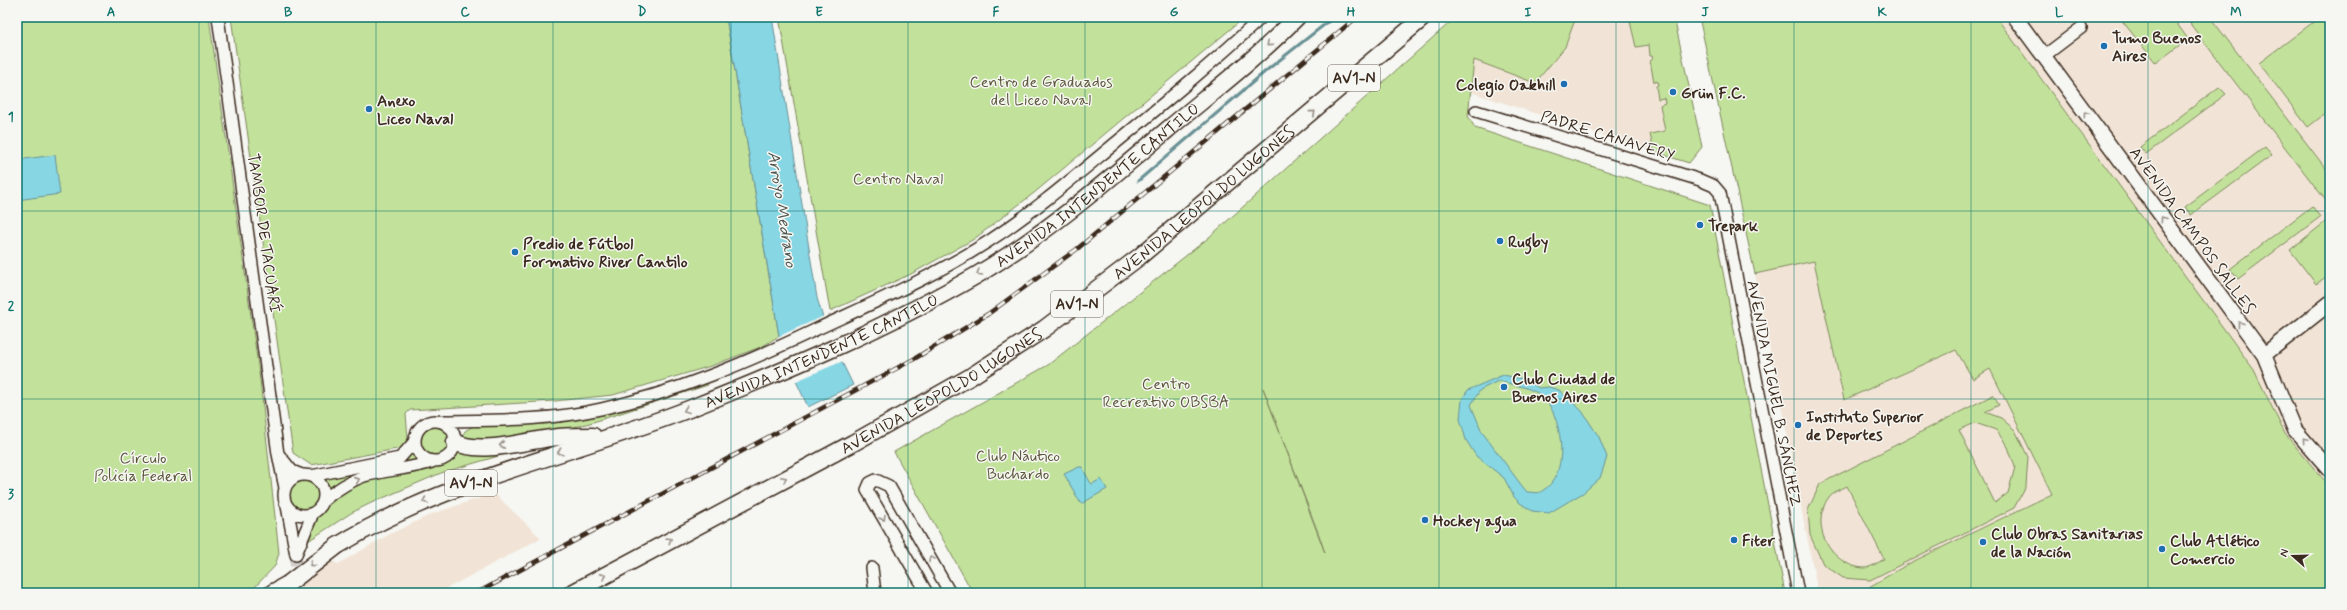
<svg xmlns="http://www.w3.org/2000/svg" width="2347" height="610" viewBox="0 0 2347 610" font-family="Mynerve,sans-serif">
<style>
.built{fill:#f1e4d6}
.green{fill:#c2e29b;stroke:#7e865c;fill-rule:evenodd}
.water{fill:#87d6e4;stroke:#699195;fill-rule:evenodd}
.pier{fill:#f6f6f2}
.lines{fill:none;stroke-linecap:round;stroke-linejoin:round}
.stream{stroke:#699195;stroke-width:3}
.minor-tunnel{stroke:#d1cdc8;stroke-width:11;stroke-dasharray:11 5.5;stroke-linecap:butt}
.minor-casing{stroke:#3b2a1e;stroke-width:14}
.major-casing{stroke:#3b2a1e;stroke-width:17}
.highway-casing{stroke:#3b2a1e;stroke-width:19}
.minor{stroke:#f6f6f2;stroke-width:11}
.major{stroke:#f6f6f2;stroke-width:14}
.highway{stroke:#f6f6f2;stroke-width:16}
.rail-casing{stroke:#3b2a1e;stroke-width:4.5}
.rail{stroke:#f6f6f2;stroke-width:3;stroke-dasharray:9;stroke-linecap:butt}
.highway-bridge-casing{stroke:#3b2a1e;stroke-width:19;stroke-linecap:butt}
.highway-bridge{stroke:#f6f6f2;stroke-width:16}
.oneway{stroke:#989088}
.grid{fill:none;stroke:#0f766e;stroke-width:1;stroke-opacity:0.55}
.poi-dot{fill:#1f6fb2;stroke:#f6f6f2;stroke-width:1.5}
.labels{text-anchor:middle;stroke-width:3;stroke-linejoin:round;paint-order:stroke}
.shield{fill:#f6f6f2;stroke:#73675e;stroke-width:1}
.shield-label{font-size:15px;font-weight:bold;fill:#3b2a1e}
.poi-label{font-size:16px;font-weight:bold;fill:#3b2a1e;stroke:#f6f6f2;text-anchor:start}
.park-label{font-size:16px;fill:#5d583d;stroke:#f6f6f2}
.street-label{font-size:16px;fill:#3b2a1e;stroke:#f6f6f2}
.water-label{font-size:17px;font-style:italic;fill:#4e5550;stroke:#f6f6f2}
.neatline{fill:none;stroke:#0f766e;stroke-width:1.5}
.grid-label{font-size:13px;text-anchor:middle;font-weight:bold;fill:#0f766e}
</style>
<rect width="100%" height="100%" fill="#f6f6f2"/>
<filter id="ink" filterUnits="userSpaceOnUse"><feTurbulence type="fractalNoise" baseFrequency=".025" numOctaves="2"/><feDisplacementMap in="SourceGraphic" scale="8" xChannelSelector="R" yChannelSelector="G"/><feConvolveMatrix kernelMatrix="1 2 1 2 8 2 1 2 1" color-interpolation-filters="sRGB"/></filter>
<g filter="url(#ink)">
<!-- built -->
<path class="built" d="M1576,17L1585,20L1588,17H1629L1636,47L1649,45L1650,56H1652L1653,60L1651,61L1654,82L1657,81L1658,86H1656L1658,99L1664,98L1666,104L1660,105L1665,131L1650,134L1654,152L1470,92L1474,60L1535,83L1565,47Z
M1996,17H2330V487L2285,434L2254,370Z
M1814,260L1844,400L1956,349L1973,379L1990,369L2052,494L1908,564L1859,593H1818L1755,274Z
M494,493L541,538L438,593H298L299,591L296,585L326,558L338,564L390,534L432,514Z"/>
<!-- green -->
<path class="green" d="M17,17H209L260,380L279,553L275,566L249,593H17Z
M231,17H726L779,336L763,346L711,366L613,395L555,401L410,410L406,414L408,439L402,448L311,465L293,453Z
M779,17H1245L1034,193L974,239L911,274L830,311Z
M1456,17H1588L1585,20L1576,17L1565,47L1535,83L1474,60L1468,116L1475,128L1710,205L1785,593H973L894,452L1048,365L1207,239ZM1263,388L1319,535L1325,553Z
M1629,17H1674L1702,147L1689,163L1654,152L1650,134L1665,131L1660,105L1665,103L1664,98L1658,99L1656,86L1658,85L1657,81L1654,82L1650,61L1653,59L1652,56H1650L1649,45L1636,47Z
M1699,17H1996L2254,370L2285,434L2330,487V593H1859L1908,564L2052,494L1990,369L1973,379L1956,350L1844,400L1814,261L1755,274Z
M2119,17H2172L2188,39L2156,63Z
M2189,17H2210L2330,174V206L2191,25Z
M2320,17H2330V110L2308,127L2259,63Z
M2219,87L2226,94L2146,154L2140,147Z
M2265,147L2272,155L2191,215L2185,207Z
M2312,206L2320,217L2238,279L2230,269Z
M2329,219L2330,274L2316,284L2290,250Z
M707,383L708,385L590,423L551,433L470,445L462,437L465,431L473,426L561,422L598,416Z
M1993,395L1999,405L1985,412L2001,418L2015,430L2028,457L2026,486L2014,508L1870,580L1843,578L1823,564L1810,535L1808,510L1820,484ZM1975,423L1996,430L2008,447L2015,467L2008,493L1995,503L1959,430ZM1847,486L1884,559C1879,562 1870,568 1864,568C1831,566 1808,526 1829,497C1832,492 1842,489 1847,486Z
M421 442a15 15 0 1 1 30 0a15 15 0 1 1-30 0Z
M519,450L441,473L369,504L351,513L305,543C310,532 314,519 321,510C349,474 399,473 440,466L449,463L459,451Z
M411,454L419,461L328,492L321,479L404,460Z
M288 497a16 16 0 1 1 32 0a16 16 0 1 1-32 0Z"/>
<!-- water -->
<path class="water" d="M726,17H772L817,298L827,331L853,385L808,407L783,353L779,336Z
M55,155L60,194L17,200V160Z
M1503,375L1524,379L1539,388L1549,387L1559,390L1582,411L1599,437L1607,457L1600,478L1583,493L1549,513L1532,511L1520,503L1514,497L1504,478L1476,456L1466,440L1460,419L1462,399L1468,390ZM1498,381C1511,384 1539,389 1546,400C1563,423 1570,475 1542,491C1539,494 1532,492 1527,492L1522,486L1482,432L1471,405L1480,390Z
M1079,467H1082L1090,482L1092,484L1101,479L1107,489L1081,504L1064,474Z"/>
<!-- pier -->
<path class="pier" d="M824,316L828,330L843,361L794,382L781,354L777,337Z"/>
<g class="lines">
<!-- stream -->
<path class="stream" d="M1138,181L1267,70L1334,17"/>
<!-- minor-tunnel -->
<path class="minor-tunnel" d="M291,582L295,574L296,555"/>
<defs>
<path id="minor" d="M218,17L278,454L285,488
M2044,56L2081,28
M1476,111L1700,180L1714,186L1720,193L1798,593
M415 441a20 20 0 1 1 40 0a20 20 0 1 1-40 0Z
M441,421C494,420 549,421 601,409C675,393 748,362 817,329C875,302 935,276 989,241C1032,213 1072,179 1112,146C1163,104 1214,62 1262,17
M279,455L292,471L302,475
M284 495a20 20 0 1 1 40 0a20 20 0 1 1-40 0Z
M311,476L400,458L414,442
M324,500C336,490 350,481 364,476C387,470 410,469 432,462
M287,506L296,555
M296,554L313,513
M872,568L875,593
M927,593L867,490L870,483L876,480L889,486L950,593"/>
<path id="major" d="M2015,17L2264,355L2295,430L2330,470
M2264,355L2330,303"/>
<g id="highway">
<path d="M455,442C481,456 531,439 559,437C570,436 582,436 593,436"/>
<path id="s1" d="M337,546C446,479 572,455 689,409C787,370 886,328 977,275C1046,234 1106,182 1167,130C1211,93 1257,58 1297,17"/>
<path d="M272,593L288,584"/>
<path id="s2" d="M572,593L853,443L970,377L1044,329L1139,257L1424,17"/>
</g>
</defs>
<!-- minor casing -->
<use href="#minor" class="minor-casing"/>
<!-- major casing -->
<use href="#major" class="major-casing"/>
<!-- highway casing -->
<use href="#highway" class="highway-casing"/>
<!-- minor -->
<use href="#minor" class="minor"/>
<!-- major -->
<use href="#major" class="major"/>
<!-- highway -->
<use href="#highway" class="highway"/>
<defs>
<path id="rail" d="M477,593L914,359L988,314L1077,249L1357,17"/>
</defs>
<!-- rail casing -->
<use href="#rail" class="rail-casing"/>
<!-- rail -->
<use href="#rail" class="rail"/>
<defs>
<path id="highway-bridge" d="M288,584L337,546"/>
</defs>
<!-- highway-bridge casing -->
<use href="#highway-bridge" class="highway-bridge-casing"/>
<!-- highway-bridge -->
<use href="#highway-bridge" class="highway-bridge"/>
</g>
<!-- one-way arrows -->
<defs><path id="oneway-chevron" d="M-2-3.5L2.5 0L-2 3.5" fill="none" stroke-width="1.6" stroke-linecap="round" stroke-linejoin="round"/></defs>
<g class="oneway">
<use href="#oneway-chevron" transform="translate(1269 44) rotate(138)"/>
<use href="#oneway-chevron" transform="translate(1313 113) rotate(-40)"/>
<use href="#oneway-chevron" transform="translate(2086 114) rotate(-126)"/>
<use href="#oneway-chevron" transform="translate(2163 219) rotate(-126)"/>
<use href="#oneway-chevron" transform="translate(979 273) rotate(149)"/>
<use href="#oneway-chevron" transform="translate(2240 324) rotate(-126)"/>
<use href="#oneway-chevron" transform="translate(686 410) rotate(160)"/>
<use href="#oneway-chevron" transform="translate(2305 440) rotate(-131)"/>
<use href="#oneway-chevron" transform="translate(502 445) rotate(173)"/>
<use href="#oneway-chevron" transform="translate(560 452) rotate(162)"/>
<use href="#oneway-chevron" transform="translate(784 479) rotate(-27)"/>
<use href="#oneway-chevron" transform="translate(357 480) rotate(-24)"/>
<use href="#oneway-chevron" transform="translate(425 501) rotate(158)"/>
<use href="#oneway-chevron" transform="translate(883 518) rotate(59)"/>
<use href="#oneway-chevron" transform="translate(669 540) rotate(-28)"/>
<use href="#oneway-chevron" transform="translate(931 559) rotate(-120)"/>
<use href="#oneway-chevron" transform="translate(312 564) rotate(144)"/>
<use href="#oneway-chevron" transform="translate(603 576) rotate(-29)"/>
</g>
</g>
<!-- grid -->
<path class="grid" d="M199,17V593M376,17V593M553,17V593M731,17V593M908,17V593M1085,17V593M1262,17V593M1439,17V593M1616,17V593M1794,17V593M1971,17V593M2148,17V593M17,211H2330M17,399H2330"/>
<!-- markers -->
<g class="poi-dot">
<circle cx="2104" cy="46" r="4"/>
<circle cx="1564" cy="84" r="4"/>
<circle cx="1673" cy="92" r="4"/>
<circle cx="369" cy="109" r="4"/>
<circle cx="1700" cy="225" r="4"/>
<circle cx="1500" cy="241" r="4"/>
<circle cx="515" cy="252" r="4"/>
<circle cx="1504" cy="387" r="4"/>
<circle cx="1798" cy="425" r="4"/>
<circle cx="1425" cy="520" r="4"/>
<circle cx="1734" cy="540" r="4"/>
<circle cx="1983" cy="542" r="4"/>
<circle cx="2162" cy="549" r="4"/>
</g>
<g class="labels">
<!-- shield labels -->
<g class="shield">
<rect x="1328" y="65" width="52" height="26" rx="3"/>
<rect x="1051" y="291" width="52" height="26" rx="3"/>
<rect x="445" y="470" width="52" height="26" rx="3"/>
</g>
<g class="shield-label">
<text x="1354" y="83">AV1-N</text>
<text x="1077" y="309">AV1-N</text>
<text x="471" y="488">AV1-N</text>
</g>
<!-- poi labels -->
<g class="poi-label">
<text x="2112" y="43">Tumo Buenos<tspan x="2112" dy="18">Aires</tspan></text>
<text x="1556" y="90" text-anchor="end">Colegio Oakhill</text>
<text x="1681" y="98">Grün F.C.</text>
<text x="377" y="106">Anexo<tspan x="377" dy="18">Liceo Naval</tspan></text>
<text x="1708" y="231">Trepark</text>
<text x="1508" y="247">Rugby</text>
<text x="523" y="249">Predio de Fútbol<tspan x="523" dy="18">Formativo River Cantilo</tspan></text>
<text x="1512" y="384">Club Ciudad de<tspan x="1512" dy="18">Buenos Aires</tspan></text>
<text x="1806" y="422">Instituto Superior<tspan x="1806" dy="18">de Deportes</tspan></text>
<text x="1433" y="526">Hockey agua</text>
<text x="1991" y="539">Club Obras Sanitarias<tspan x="1991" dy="18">de la Nación</tspan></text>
<text x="1742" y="546">Fiter</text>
<text x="2170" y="546">Club Atlético<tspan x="2170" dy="18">Comercio</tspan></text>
</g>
<!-- park labels -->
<g class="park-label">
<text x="1041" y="87">Centro de Graduados<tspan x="1041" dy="18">del Liceo Naval</tspan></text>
<text x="898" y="184">Centro Naval</text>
<text x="1166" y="389">Centro<tspan x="1166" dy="18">Recreativo OBSBA</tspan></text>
<text x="1018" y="461">Club Náutico<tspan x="1018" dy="18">Buchardo</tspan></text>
<text x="143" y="463">Círculo<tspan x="143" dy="18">Policía Federal</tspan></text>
</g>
<!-- street labels -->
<g class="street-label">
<text transform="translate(1608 135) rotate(17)" y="6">PADRE CANAVERY</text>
<text dy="6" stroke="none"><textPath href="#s1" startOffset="847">AVENIDA INTENDENTE CANTILO</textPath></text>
<text dy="6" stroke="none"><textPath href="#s2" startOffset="745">AVENIDA LEOPOLDO LUGONES</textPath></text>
<text transform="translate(2193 230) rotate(54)" y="6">AVENIDA CAMPOS SALLES</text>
<text transform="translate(265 233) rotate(82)" y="6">TAMBOR DE TACUARÍ</text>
<text dy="6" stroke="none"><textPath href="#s1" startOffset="523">AVENIDA INTENDENTE CANTILO</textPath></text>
<text dy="6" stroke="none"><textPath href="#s2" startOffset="421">AVENIDA LEOPOLDO LUGONES</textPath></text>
<text transform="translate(1775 393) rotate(79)" y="6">AVENIDA MIGUEL B. SÁNCHEZ</text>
</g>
<!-- water labels -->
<g class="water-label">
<text transform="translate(783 209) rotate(81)" y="6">Arroyo Medrano</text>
</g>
</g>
<!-- margin -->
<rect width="2347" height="610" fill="none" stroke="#f6f6f2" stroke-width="44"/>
<!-- north arrow -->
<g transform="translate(2293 556) rotate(290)" stroke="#f6f6f2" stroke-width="3" paint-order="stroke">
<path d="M0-3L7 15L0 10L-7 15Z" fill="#3b2a1e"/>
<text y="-6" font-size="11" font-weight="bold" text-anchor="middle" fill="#3b2a1e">N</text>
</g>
<rect x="22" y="22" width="2303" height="566" class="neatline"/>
<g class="grid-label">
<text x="111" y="16">A</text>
<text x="288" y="16">B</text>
<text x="465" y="16">C</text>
<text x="642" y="16">D</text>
<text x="819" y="16">E</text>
<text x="996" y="16">F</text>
<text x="1174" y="16">G</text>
<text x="1351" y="16">H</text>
<text x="1528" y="16">I</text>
<text x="1705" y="16">J</text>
<text x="1882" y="16">K</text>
<text x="2059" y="16">L</text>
<text x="2236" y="16">M</text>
<text x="11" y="121">1</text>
<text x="11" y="310">2</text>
<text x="11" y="498">3</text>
</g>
</svg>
